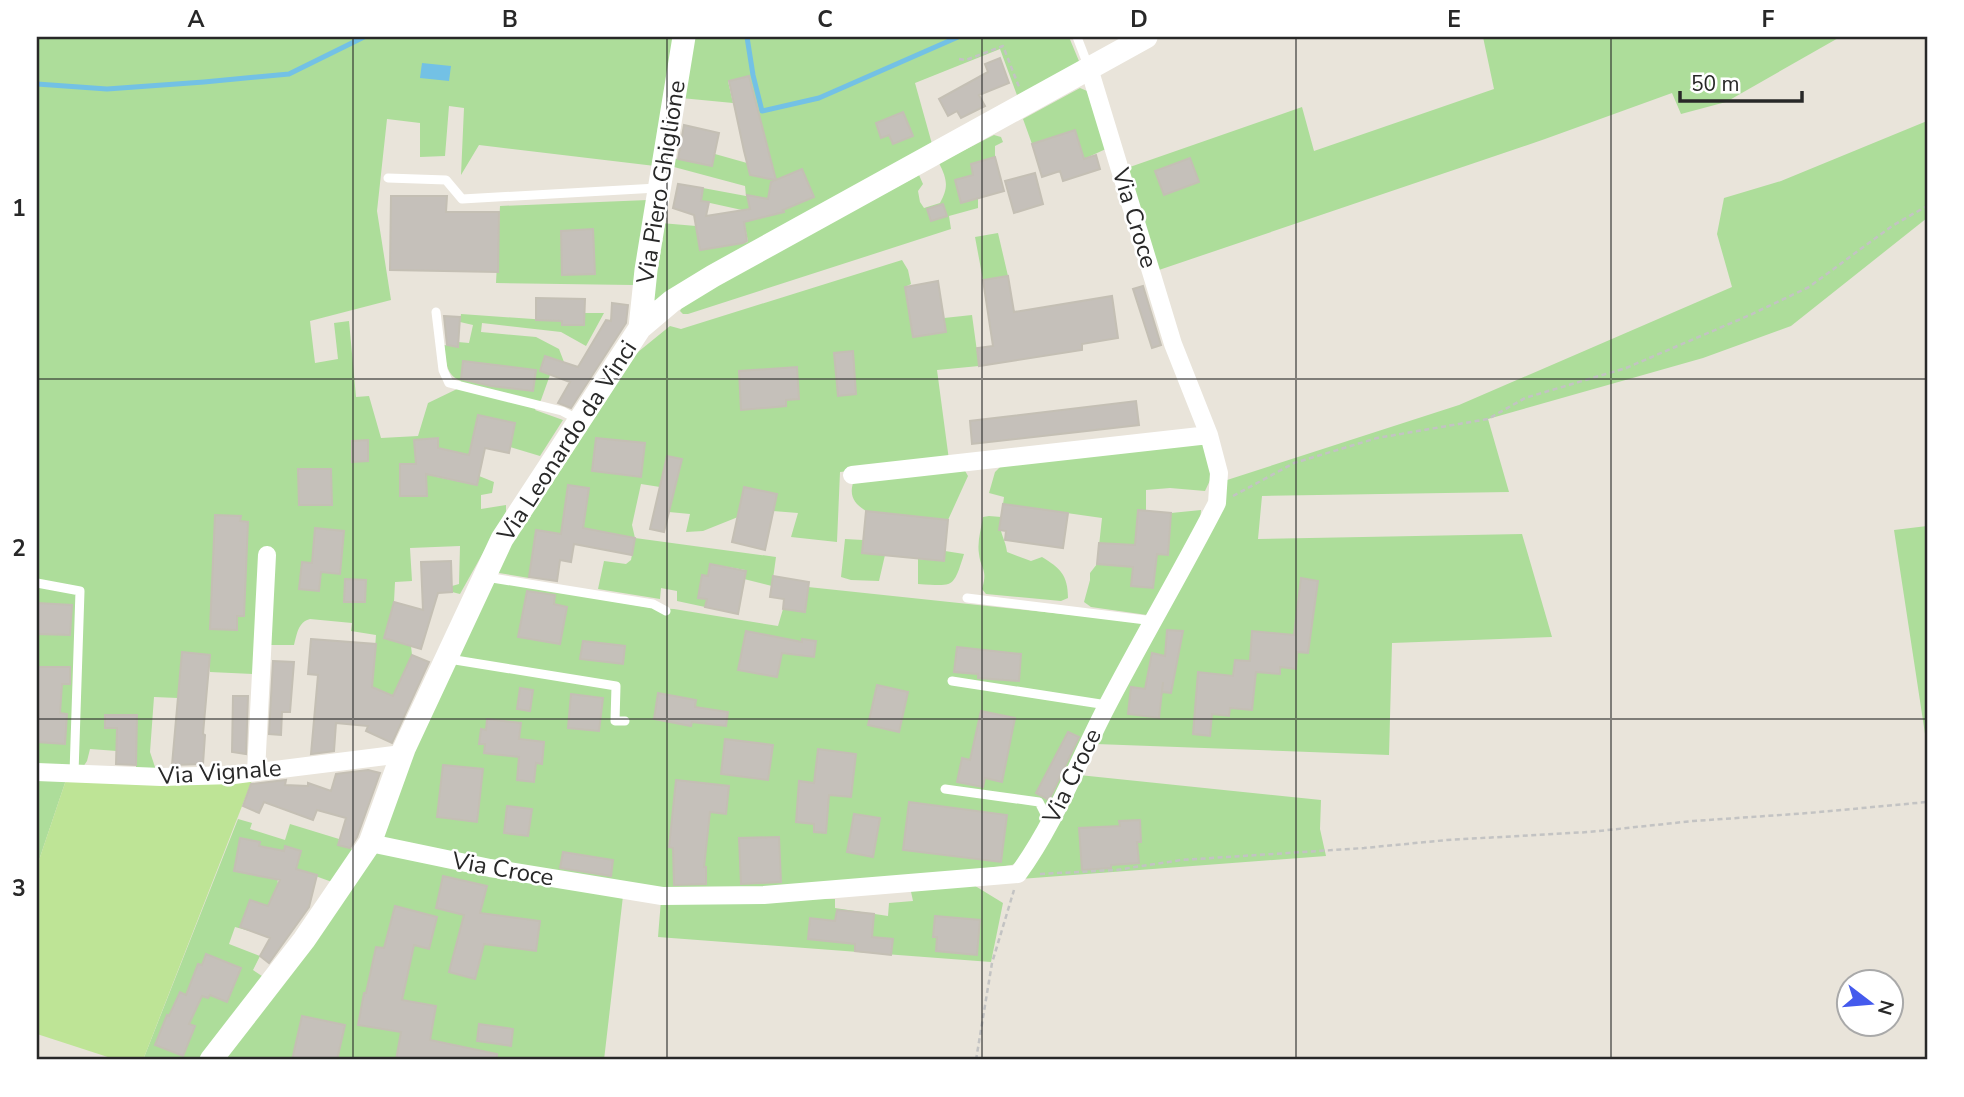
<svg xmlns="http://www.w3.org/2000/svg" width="1964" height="1097" viewBox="0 0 1964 1097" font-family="'Nunito Sans',sans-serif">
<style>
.green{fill:#addd9a}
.pitch{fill:#bee496}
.water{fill:#73c1e5}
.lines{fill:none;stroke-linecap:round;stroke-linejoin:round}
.stream{stroke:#73c1e5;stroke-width:5}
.building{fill:#c5c0ba;stroke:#c4bfb4;stroke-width:2}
.path{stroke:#c3c3c3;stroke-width:2.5;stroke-dasharray:5 3.5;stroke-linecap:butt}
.service{stroke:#fff;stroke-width:9}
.minor{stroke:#fff;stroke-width:18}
.tertiary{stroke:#fff;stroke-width:23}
.grid{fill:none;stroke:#282828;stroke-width:2;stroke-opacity:0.55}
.labels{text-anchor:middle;stroke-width:5;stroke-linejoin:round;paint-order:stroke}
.street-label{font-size:24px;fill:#282828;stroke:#fff}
.neatline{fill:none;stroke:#282828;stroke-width:2.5}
.grid-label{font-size:23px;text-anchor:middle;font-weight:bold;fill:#282828}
</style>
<rect width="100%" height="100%" fill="#e9e4da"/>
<!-- green -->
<path class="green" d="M37,37H676L655,166L479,145L461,175L464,108L449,106L445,156L420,157V123L387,119L377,211L391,300L310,321L315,363L338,359L334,323L349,321L356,397L369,396L381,438L418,436L428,403L457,389H459L461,381C445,375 446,360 444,345L458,347V342L469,343L473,325L460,322L461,314L562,321L584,313H604L586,346L561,332L482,323L481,332L536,337L559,349L564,362L545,356L540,371L550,375L541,400L535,410L563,420L540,456L510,447L509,453L479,447L476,456L443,450L437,477L476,485L479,476L494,482L492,493L481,495V509L506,505V512L460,594L452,592V586L459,584L460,546L410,548L412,581L395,582L394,602L385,633L402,638L401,643L411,646L412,655L393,696L387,693L381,707L366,697L373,678L376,635L351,631L352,623L310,619C298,622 297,634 294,645H256L253,674L210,672L209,655L182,652L178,698L154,697L150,752L157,773L136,770V715H105V728H119L117,751L90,749L87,761L83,767L37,768Z
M688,37H1069L1081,66L1018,98L1000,49L915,83L932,144L656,302L648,292L661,223L696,226L700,250L748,242L742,210L701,201L703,188L746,196L745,186L674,167L673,158L712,166L715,154L747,163L740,134L761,129L749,76L728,81L733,103L681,98Z
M1483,37H1840L1726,102L1681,114L1672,93L1545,139L1156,271L1127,168L1302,107L1314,151L1494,89Z
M1080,88L1092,93L1108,148L1084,159L1075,130L1032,144L1023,119Z
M1927,121V218L1791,326L1703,358L1488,419L1509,492L1262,496L1258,539L1522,534L1552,637L1392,643L1389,755L1096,744L1224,481L1459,405L1732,287L1717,234L1724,198L1781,181Z
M994,135L1001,137L1003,142L995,146V157L1004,191L978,198V208L949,216L951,229L688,314H683L680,311L682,307L691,299L919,175L923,184L918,191L920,202L924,208L940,203C949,187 947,179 939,163Z
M648,200L633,285L496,283L500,206Z
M998,233L1008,276L983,280L975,237Z
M902,260L908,270L911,284L905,287L913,337L946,332L944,318L972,315L979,366L937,370L949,460L840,472L837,542L791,537L798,513L773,511L776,494L744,487L738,517L703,531L686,532L690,514L669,512L661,483L660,487L641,484L632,525L635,538L776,557L772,586L744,579L745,570L711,564L708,576H702L698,597L707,599L705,607L677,601V591L661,588L660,599L598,589L604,561L626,564L631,560L635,538L587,529L584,537L536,530L529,578L493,572L633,356L670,326L681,329Z
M1204,440L1213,474L1205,491L1170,488L1146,490V511L1171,513L1201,510L1200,522L1147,615L1091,607L1084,602L1090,580V573L1097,564L1102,518L1003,504L1004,497L989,493L995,472L1002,465Z
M964,469L968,476L948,520L866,511C855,504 849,497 853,483Z
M989,516L1001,517C998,533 1005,537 1007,552L1031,561L1042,557C1060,568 1068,575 1068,598L1061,601L986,594L982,589C988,569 981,570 979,554C977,542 981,529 983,517Z
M1927,526V747L1894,530Z
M845,539L863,540L862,553L885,555L879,581L851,580L841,577Z
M945,551L964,554C953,589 954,586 918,584V559L943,561Z
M491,581L652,608L674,609L778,626L783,609L805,612L808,587L1149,623L1030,855L1012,865L764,894H661L378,842L409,757Z
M1079,775L1321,800L1320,829L1326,856L1020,879Z
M37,778L66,780L37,866Z
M238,819L252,823L250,829L285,840L290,824L339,839L338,845L353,849L332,882L296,869L301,851L285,847L277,874L278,885L266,911H261L253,932L235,927L229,944L260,956L253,970L265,978L203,1060H143Z
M376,850L623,896L604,1060H224Z
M972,884L1003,903L991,962L658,937L661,900L835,899V908L888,916L889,903L913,901L910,887Z"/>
<!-- pitch -->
<path class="pitch" d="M253,778L143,1060H117L37,1034V866L66,780Z"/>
<!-- water -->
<path class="water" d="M422,63L451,66L449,81L420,78Z"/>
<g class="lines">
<!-- stream -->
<path class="stream" d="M747,37L753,75L762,111L819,98L958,37
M37,84L107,89L204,82L289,74L364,37"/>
</g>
<!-- building -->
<path class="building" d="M1000,58L1009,83L979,95L985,106L961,118L957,111L948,116L939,99L988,72L985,64Z
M749,76L776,180L802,169L814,197L783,210L784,212L744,222L747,241L743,243L700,250L694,215L673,208L678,184L703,188L701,201L709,202L706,216L750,209L747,195L768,199L771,182L775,180L750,175L744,151L729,81Z
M903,112L913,136L893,144L889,135L881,138L876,123Z
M684,125L719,133L712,166L678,159Z
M1075,130L1084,159L1096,155L1100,169L1063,181L1060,171L1042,177L1032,144Z
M995,157L1004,191L961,203L955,180L973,175L971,164Z
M1190,158L1199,182L1164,195L1155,171Z
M1035,173L1043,204L1014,213L1005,181Z
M391,196H447L446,212H499L498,272L390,270Z
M943,204L947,216L931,221L927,209Z
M593,229L595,274L562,275L561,231Z
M1008,276L1014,312L1112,296L1118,338L1082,344V350L979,366L977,348L993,346L983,280Z
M938,281L946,332L913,337L905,287Z
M1143,286L1161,345L1152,348L1133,289Z
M536,298L585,299L584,325H562V321L536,320Z
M612,303L628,305L626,323L571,408L558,403L570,382L540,371L545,356L578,367L606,320L611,321Z
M444,316L460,317L458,347L447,345Z
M853,351L856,394L838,396L834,353Z
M463,361L536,370L533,391L491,386L461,379Z
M797,367L799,399L786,400V406L741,410L739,371Z
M1136,401L1139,425L972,444L970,421Z
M478,415L515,423L509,453L485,448L477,485L426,474L427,496H400V464H416L414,440L438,438V448L469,455Z
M596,438L645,443L641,477L592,471Z
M368,440V461L352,462V441Z
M667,456L682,459L664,532L650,529Z
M298,469H331L332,505H299Z
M568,485L589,488L583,528L635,538L632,555L574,544L571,562L560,560L557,581L529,577L536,530L561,534Z
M744,487L777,494L765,550L732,542Z
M1003,504L1068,513L1063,548L1005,540L1006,531L999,530Z
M1138,510L1171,513L1168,555L1157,554L1153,588L1131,586L1133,567L1097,564L1099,543L1135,545Z
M866,511L948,520L944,561L862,553Z
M215,515L241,516L240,521L248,522L244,616H237V630L210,629Z
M315,528L344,531L340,574L321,572L319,591L299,589L302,562L312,563Z
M451,561L452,592L438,593L421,649L384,638L394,602L423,610L421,562Z
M710,564L746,571L738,614L705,607L707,599L698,598L702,575L708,576Z
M773,576L809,582L805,612L783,609L784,599L770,597Z
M1301,578L1318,581L1308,653L1297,652L1296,669L1280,667V674L1256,672L1252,710L1230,708L1229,716L1212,714L1210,736L1193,734L1198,672L1233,676L1235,660L1250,661L1252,631L1294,635Z
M345,579L366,580L365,602H344Z
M527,591L555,595L554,604L567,607L560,644L518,637Z
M37,603L72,605L70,635L37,634Z
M1167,630L1183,631L1171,693L1162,692L1163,682L1159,718L1128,714L1131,687L1145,689L1152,653L1165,656Z
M746,631L802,642V639L816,641L814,657L782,653L777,677L738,670Z
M311,639L376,644L372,687L393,696L412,655L429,662L392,743L366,731L368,726L336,723L334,751L311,754L318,675L308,674Z
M583,641L625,646L623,664L580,659Z
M957,647L1021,654L1019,681L978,678V674L954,672Z
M182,652L210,655L203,734L205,735L203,764L172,765Z
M273,661L294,662L290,712H282L281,735L269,734Z
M37,667H70V684H62L60,713L67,714L65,744L37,742Z
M877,685L908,692L899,732L868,725Z
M520,688L533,690L530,711L517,709Z
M658,693L696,700L695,707L728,712L726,726L692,722L691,726L654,719Z
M571,694L603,698L599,731L568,728Z
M233,696H248L246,754L232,752Z
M981,711L1015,718L1002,782L985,778L983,787L957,782L962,758L970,760Z
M105,715H137L136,765L116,764L117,728H105Z
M487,719L521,723L519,739L544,742L542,764L536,763L534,782L517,780L519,757L484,753L485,744H479L481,729L486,730Z
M1068,732L1079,737L1049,800L1036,793Z
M725,739L773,745L768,780L721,774Z
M818,749L856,754L851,797L829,795L826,833L814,832V824L796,822L799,781L814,783Z
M443,765L483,769L477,822L437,817Z
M368,770L380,773L357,837L350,848L338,845L346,818L317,810L313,820L264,802L259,813L243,806L251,784L286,780L285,785L308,786V783L331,791L336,774Z
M676,780L729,786L726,814L710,812L704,867H706V884L674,885L673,848L669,847Z
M909,802L1007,815L1001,862L903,850Z
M507,806L532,809L528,836L504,833Z
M854,814L880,818L873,857L847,852Z
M1140,820L1141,842H1137L1139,863L1111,865V868L1082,870L1079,828L1120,826L1119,821Z
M779,837L781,882L741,884L739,838Z
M240,838L260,842L259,846L284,851L285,846L301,851L296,869L317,875L309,907L269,963L260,956L270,938L240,927L250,900L268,906L280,880L234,871Z
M563,852L613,860L611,876L560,868Z
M443,876L487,886L480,913L540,921L536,951L484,944L475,979L449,972L464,915L436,908Z
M395,906L437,917L429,949L414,945L402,1000L436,1006L430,1040L497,1054V1060H396L401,1032L358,1025L364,993H366L376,947L384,948Z
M837,910L874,914L872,937L893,939L891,955L855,951V944L808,939L810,918L835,921Z
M935,916L980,920L977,955L936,951L937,937H933Z
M206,954L241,968L227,1002L210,995L208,998L202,996L189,1024L195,1026L183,1056L155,1045L167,1015L169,1016L180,992L186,995L198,964L202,965Z
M302,1016L345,1025L337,1060H292Z
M479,1024L513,1029L511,1046L477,1041Z"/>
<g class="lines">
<!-- path -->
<path class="path" d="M959,59L966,60L1003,46L1019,87
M1233,496L1294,463L1377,438L1488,419L1525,398L1626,368L1750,315L1809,287L1892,226L1927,206
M1040,874L1116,870L1181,860L1364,848L1447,840L1589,832L1693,821L1809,813L1927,802
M976,1060L992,963L1014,890"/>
<!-- service -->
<path class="service" d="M1077,37L1089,68
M388,178L446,180L462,199L657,188
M436,312L443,370L449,383L562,411L579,420
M486,577L653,604L666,611
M37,583L80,591L74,773
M967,598L1154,621
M449,659L616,686L615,721H625
M952,681L1107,705
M945,789L1039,802L1049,822"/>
<!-- minor -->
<path class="minor" d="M852,475L1209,435
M37,772L161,777L234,775L402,754
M256,772L267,555
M370,843L490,868L662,896L764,895L1018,874C1056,822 1078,761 1108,704C1143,637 1182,571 1217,503L1219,473L1209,435L1173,344L1089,68"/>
<!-- tertiary -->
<path class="tertiary" d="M640,328L646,270L684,37
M211,1060L304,940L370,843L404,749L502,539L640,328L672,301L713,276L1146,37"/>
</g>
<!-- grid -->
<path class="grid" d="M353,37V1060M667,37V1060M982,37V1060M1296,37V1060M1611,37V1060M37,379H1927M37,719H1927"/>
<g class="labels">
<!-- street labels -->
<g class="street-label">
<text transform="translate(661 182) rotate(-81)" y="8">Via Piero Ghiglione</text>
<text transform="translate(1135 218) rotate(73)" y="8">Via Croce</text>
<text transform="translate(567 441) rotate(-57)" y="8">Via Leonardo da Vinci</text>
<text transform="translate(220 772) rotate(-4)" y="8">Via Vignale</text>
<text transform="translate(1072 776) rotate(-64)" y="8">Via Croce</text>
<text transform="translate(503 869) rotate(10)" y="8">Via Croce</text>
</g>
</g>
<!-- border -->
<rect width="1964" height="1097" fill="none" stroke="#ffffff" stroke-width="77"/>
<!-- north arrow -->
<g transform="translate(1870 1003) rotate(106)"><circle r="33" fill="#ffffff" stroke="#a9a9a9" stroke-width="2"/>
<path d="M0-5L12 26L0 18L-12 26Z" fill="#445aed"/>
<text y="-10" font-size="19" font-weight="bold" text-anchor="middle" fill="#282828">N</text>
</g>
<!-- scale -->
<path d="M1680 91v10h122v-10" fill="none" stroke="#282828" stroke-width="3.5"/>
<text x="1691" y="91" font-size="21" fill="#282828" stroke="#ffffff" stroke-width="5" paint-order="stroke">50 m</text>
<rect x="38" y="38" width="1888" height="1020" class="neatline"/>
<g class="grid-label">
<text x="196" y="27">A</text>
<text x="510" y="27">B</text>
<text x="825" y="27">C</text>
<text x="1139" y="27">D</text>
<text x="1454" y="27">E</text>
<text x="1768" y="27">F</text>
<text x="19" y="216">1</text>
<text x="19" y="556">2</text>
<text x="19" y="896">3</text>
</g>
</svg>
